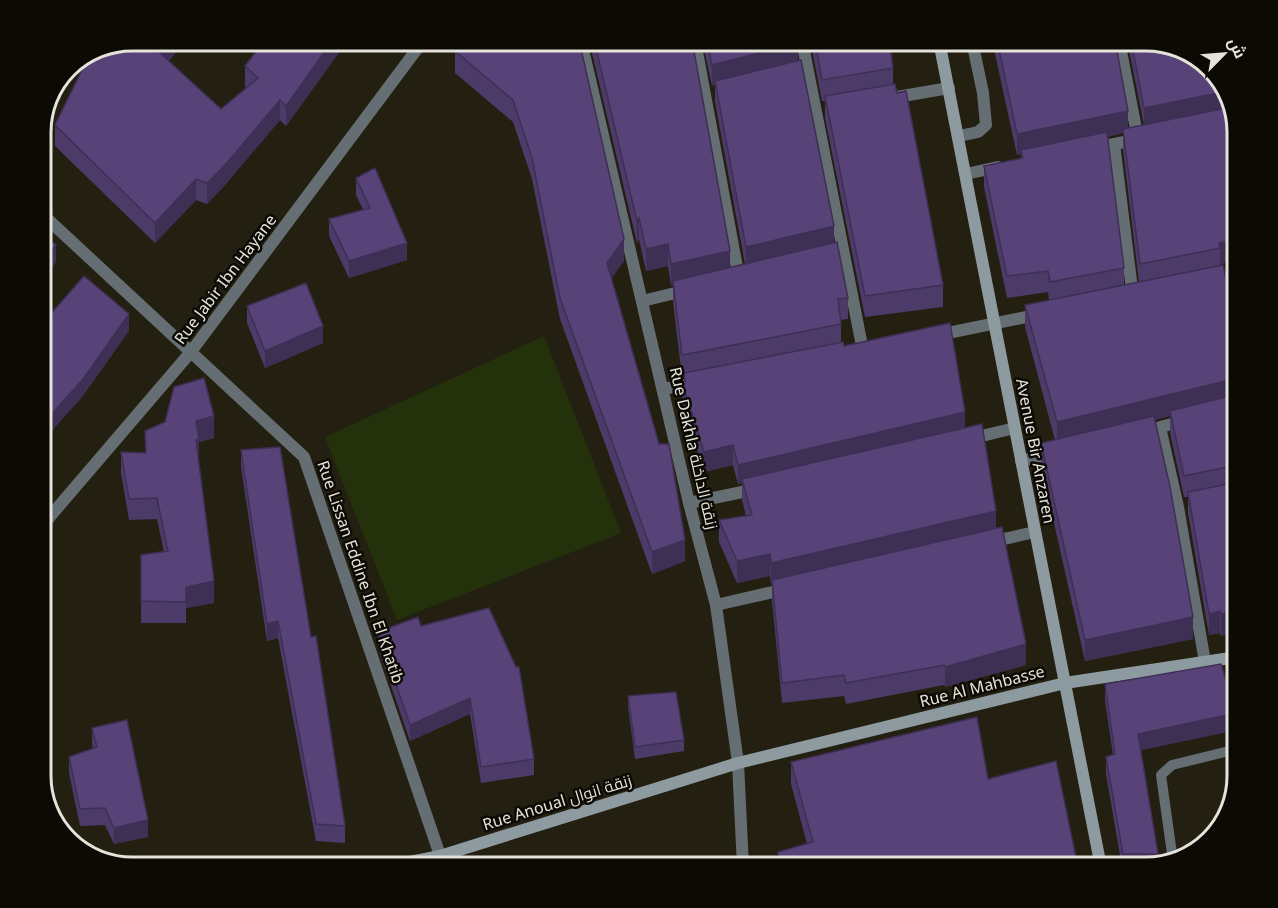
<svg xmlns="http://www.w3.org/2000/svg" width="1278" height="908" viewBox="0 0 1278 908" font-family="'Noto Sans',Cairo,sans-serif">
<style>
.grass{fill:#23320a}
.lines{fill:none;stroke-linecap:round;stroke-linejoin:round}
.lane{stroke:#656e72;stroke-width:10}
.street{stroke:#656e72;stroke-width:12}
.secondary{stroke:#8d9ba1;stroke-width:12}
.wall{fill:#4c3a68;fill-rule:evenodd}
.shaded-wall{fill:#3e2f55}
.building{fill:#584379;stroke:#3e2f55;stroke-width:1.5}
.labels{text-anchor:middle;stroke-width:5;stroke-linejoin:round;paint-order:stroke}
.street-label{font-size:16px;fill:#e6e4da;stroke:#0c0a04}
.rim{fill:none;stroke:#e6e4da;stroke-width:3}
</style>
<rect width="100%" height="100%" fill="#242011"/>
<!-- grass -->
<path class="grass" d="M544,336L621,533L397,620L325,437Z"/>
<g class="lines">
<!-- lane -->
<path class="lane" d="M1173,861L1161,775L1172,765L1237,749"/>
<!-- street -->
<path class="street" d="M581,41L689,503L716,605L738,763L743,867
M695,41L739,278
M802,41L863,351
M1119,41L1138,139
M891,98L949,88
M959,136L978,132L986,125L983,93L972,41
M1114,144L1133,297
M1095,148L1139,139
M966,174L998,167
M41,213L304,457L444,867
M1211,281L1237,275
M642,301L688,290
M938,335L1041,314
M663,389L697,383
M1184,421L1160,427L1178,507L1205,662
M969,439L1015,428
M1021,461L1054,453
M689,503L757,489
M41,527L190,353L423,41
M990,542L1035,532
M716,605L786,589"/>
<!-- secondary -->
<path class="secondary" d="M939,41L1101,867
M385,867L440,856L738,763L1065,683L1237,657"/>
</g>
<!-- wall -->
<path class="wall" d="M182,40V45L169,61L221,109L247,88L245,86V66L348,40L286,126L280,120L225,185L207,204L196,200L155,243L55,146V125Z
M579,40L624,261L611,278L685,561L652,574L560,319L532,179L513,122L455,73V51Z
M589,40H692L730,268L745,264L715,102V85L712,86L702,40H798V60L834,243L848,298V319L841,320V342L844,346L965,428L996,529L1026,665L945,687L944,685L846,704L844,696L782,703L772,601V584H771L770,576L737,583L719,542V520L746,516L742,500V483L738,484L733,465L704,472L682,402V382L684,381V376L682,377L673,302V285L671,286L668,266L646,271L639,239L637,243Z
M810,40H889L893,68V84L897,93L943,285V307L865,317L825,118V101H822Z
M992,40H1115L1128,128L1144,125L1127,40H1147L1238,131V260L1220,264L1238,334V632L1221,636L1220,633L1209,635L1188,513V497H1184L1170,433V416L1155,420L1193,639L1085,661L1041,465V443L1055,440L1025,327V305L1049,300L1048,292L1007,298L984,187V166L1021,159V154L1017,155ZM1123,133V150L1139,282L1124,285V268L1107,137Z
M356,178L407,260L349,278L329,236V219L363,210L356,195Z
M247,306L323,343L265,368L247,323Z
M145,431L214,438L199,442V461L214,603L186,608V623H141V555L164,552L157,519L129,520L121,473V452L145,453Z
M241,450L311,637L345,826V843L316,841L278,638L267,641L241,467Z
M421,626L534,759V775L481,783L470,714L410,741L378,648V632Z
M1105,684L1236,730L1141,750L1158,854V865L1146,867H1122L1106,774V757L1113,755L1105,701Z
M628,696L684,740V751L635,759L628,707Z
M92,728L148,837L114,844L105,825L80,826L69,773V757L93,749L92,744Z
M791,762L988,779L1078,867H778V852L807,844L791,784Z"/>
<!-- shaded-wall -->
<path class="shaded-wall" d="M169,40H182V45L159,72V52Z
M333,40H348L286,126V106Z
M798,43V65L715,81V85L712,86V65Z
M1228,91L1233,111L1144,129V108Z
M280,100V120L225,185L207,204V183Z
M1128,111V132L1123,129V133L1022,154L1021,150V154L1017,155V134Z
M196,179V200L155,243V223Z
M639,218V239L637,243V221Z
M834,226V248L746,268V247Z
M624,239V261L607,285V263Z
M1238,239V260L1220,264V248L1219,243Z
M407,243V260L349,278V261Z
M668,244V266L646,271V249Z
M56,245V262L41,283V266Z
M730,251V272L673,281V285L671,286V264Z
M129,314V331L83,396L41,443V426Z
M323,326V343L265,368V351Z
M1238,378V400L1170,411V416L1057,444V422Z
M965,412V431L742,479V483L738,484V465Z
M214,416V438L199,442V461L196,462V421Z
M733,445V465L704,472V452Z
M996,511V532L771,584V563Z
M685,540V561L652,574V552Z
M770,554V576L737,583V561Z
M214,581V603L186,608V587Z
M1220,611V633L1209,635V614Z
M1238,611V632L1221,636V614Z
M1193,617V639L1085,661V640Z
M278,621V638L267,641V624Z
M1026,644V665L945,687V667Z
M470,698V714L410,741V725Z
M1236,713V730L1138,751V734Z
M148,820V837L114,844V828Z"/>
<!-- building -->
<path class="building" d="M132,40H169L159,52L221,109L258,78L245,66L265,40H333L286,106L280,100L225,165L207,183L196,179L155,223L55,125L83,68L96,54Z
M464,40H579L624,239L607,263L659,444H669L685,540L652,552L560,298L532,158L513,100L455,51Z
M594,40H692L730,251L671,264L668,244L646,249L639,218L637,221Z
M707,40H798V43L712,65Z
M815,40H889L893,68L822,80Z
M997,40H1115L1128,111L1017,134Z
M1131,40H1147L1202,59L1228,91L1144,108Z
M801,60L834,226L746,247L715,81Z
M895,84L897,93L906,91L943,285L865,296L825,96Z
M1232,107L1238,131V239L1219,243L1220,248L1140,264L1123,129Z
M1107,132L1124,268L1050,282L1048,271L1007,276L984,166L1023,158L1021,150Z
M375,168L407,243L349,261L329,219L370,208L356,178Z
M42,232L56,245L41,266V233Z
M837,242L848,298L838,299L841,324L682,355L673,281Z
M1223,265L1238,334V378L1057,422L1025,305Z
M84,276L129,314L83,379L41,426V325Z
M306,283L323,326L265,351L247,306Z
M950,323L965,412L738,465L733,445L704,452L682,382L685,381L684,373L843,342L844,346Z
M204,378L214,416L196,421L199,439L196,440L214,581L186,587V602L141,601V555L168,551L157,498L129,499L121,452L146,453L145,431L165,422L174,387Z
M1238,394V466L1236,465L1184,476L1170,411Z
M1154,416L1170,487L1193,617L1085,640L1041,443Z
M982,424L996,511L771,563L770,554L737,561L719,520L752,515L742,479Z
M280,447L311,637L316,636L345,826L316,824L278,621L267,624L241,450Z
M1238,482V611L1221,614L1220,611L1209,614L1188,492Z
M1002,527L1026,644L945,667L944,665L846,683L844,675L782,683L772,580Z
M489,608L516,667H519L534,759L481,767L470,698L410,725L378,632L418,617L421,626Z
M1221,664L1236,713L1138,734L1158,854H1123L1106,757L1115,754L1105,684Z
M676,692L684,740L635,747L628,696Z
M977,717L988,779L1056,761L1078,867H780L778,852L813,842L791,762Z
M127,720L148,820L114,828L105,808L80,809L69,757L97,747L92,728Z
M425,864L426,867H409Z"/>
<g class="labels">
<!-- street labels -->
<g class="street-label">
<text transform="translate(225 279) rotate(-53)" y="6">Rue Jabir Ibn Hayane</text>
<text transform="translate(694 448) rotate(77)" y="6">Rue Dakhla زنقة الداخلة</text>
<text transform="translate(1036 451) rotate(79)" y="6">Avenue Bir Anzaren</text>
<text transform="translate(361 572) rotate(71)" y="6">Rue Lissan Eddine Ibn El Khatib</text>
<text transform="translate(982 686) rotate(-14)" y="6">Rue Al Mahbasse</text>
<text transform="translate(557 802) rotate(-17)" y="6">Rue Anoual زنقة انوال</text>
</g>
</g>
<!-- crop -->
<path d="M0 0H1278V908H0ZM132 51H1146A81 81 0 0 1 1227 132V776A81 81 0 0 1 1146 857H132A81 81 0 0 1 51 776V132A81 81 0 0 1 132 51Z" fill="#0c0a04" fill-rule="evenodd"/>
<path class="rim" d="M132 51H1146A81 81 0 0 1 1227 132V776A81 81 0 0 1 1146 857H132A81 81 0 0 1 51 776V132A81 81 0 0 1 132 51Z"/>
<!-- north arrow -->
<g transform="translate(1224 54) rotate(65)" stroke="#0c0a04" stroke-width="4.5" paint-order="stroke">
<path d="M0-4.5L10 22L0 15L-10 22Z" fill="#e6e4da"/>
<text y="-9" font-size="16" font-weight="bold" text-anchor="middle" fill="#e6e4da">ش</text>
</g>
</svg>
